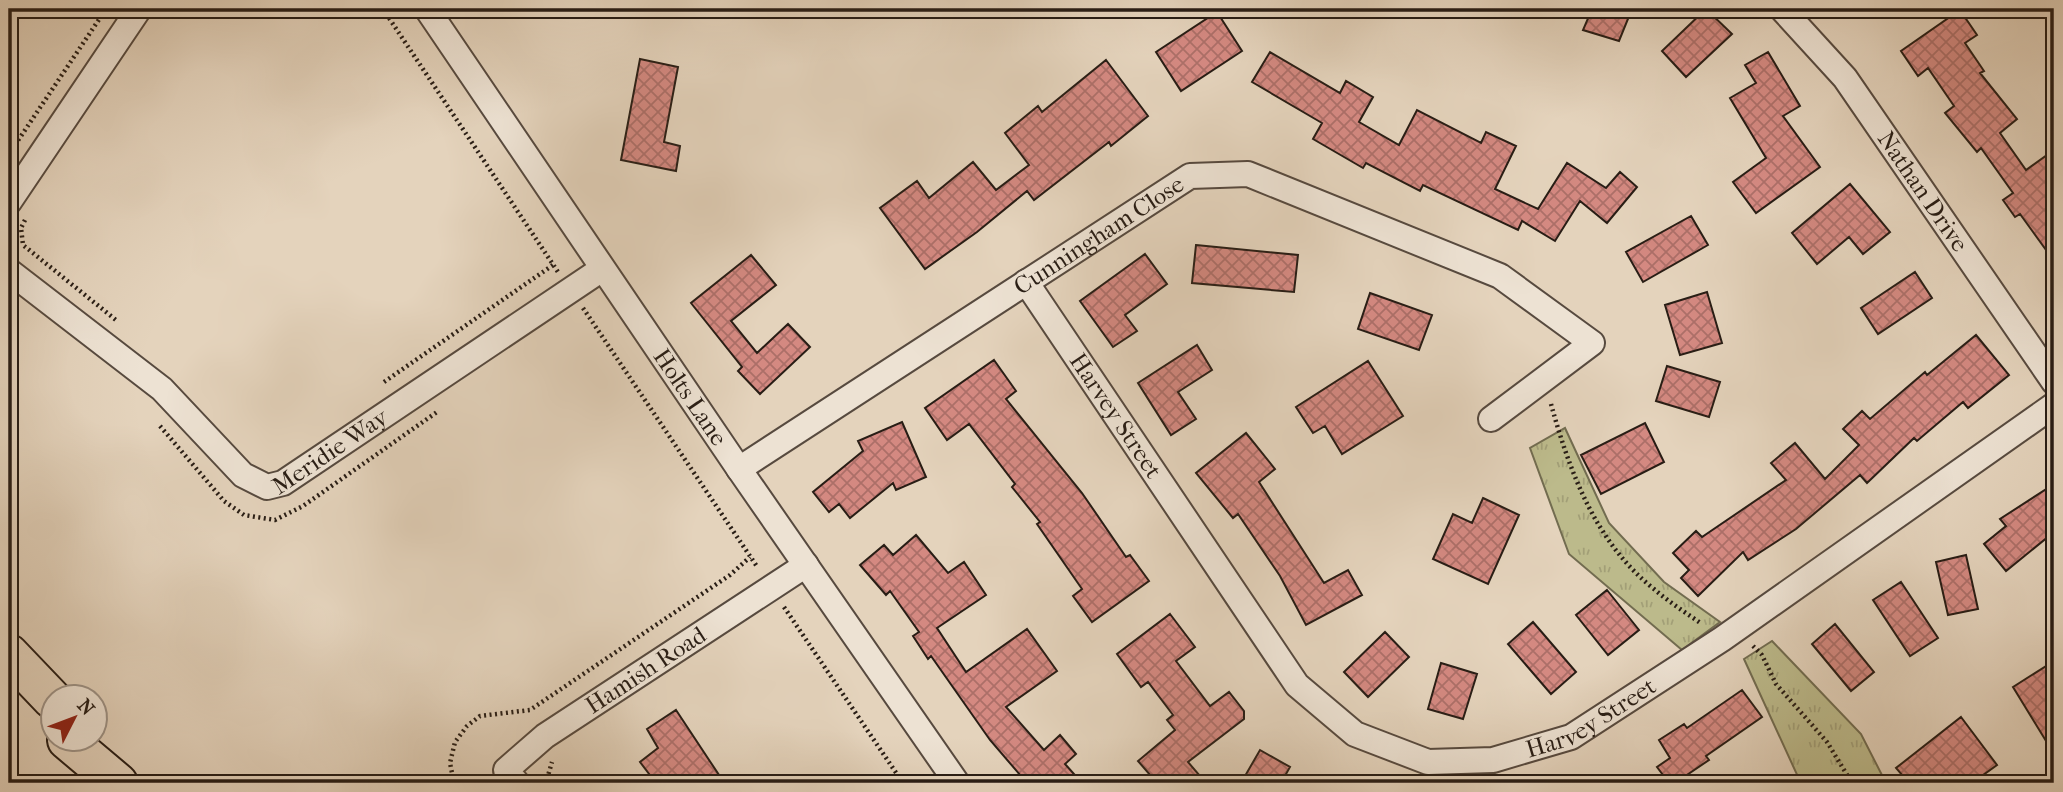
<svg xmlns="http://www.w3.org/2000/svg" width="2063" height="792" viewBox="0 0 2063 792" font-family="'IM FELL French Canon',serif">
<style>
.grass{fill:url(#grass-tufts);stroke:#726c50;stroke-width:2}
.building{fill:url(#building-cross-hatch);stroke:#281d15;stroke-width:2}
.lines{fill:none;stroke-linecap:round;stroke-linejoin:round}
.minor-casing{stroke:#574a3f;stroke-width:28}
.motorway-casing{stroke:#281d15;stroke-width:42}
.path{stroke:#281d15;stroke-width:4.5;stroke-dasharray:2 3.5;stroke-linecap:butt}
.minor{stroke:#ede2d3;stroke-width:24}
.motorway{stroke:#e4d3bc;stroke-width:38}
.labels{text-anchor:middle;stroke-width:7;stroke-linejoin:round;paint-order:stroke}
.street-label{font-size:24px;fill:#281d15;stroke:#ede2d3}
</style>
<defs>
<pattern id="grass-tufts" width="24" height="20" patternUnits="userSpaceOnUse" patternTransform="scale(1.75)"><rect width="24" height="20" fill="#bcba8b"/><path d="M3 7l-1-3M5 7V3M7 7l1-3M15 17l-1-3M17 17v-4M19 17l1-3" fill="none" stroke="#a29f77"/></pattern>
<pattern id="building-cross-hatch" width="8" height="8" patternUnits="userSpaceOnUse" patternTransform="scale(1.75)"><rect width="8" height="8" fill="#d48981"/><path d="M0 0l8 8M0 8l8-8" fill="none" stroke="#ac6f68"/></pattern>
</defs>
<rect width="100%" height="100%" fill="#e4d3bc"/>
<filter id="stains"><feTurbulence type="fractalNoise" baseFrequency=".00286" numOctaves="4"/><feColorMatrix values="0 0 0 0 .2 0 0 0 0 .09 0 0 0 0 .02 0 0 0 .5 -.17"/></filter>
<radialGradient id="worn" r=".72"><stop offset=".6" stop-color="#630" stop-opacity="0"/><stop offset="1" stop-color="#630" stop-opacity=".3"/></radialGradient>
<!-- grass -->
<path class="grass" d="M1565,428L1609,523L1664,582L1720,622L1682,650L1569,554L1530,448Z
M1772,641L1861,734L1886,783H1803L1799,779L1744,659Z"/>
<!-- building -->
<path class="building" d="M1592,9H1632L1619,41L1583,30Z
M1706,9L1732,34L1686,77L1662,51Z
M1960,10L1977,35L1965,43L1984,71L1980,73L2017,119L2000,133L2026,170L2054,150V261L2020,214L2015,217L2003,200L2013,193L1981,148L1977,152L1945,113L1954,106L1928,68L1918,76L1901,51Z
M1217,12L1242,51L1181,91L1156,52Z
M1270,52L1340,93L1346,81L1373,97L1359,122L1399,145L1417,110L1481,143L1486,132L1516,146L1495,189L1538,209L1567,163L1606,188L1620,172L1637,187L1607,223L1580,201L1555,241L1522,221L1518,230L1423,185L1420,191L1366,163L1363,168L1313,139L1322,123L1252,82Z
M1768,52L1800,106L1783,116L1820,167L1756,213L1733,182L1766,158L1730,98L1756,83L1745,65Z
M640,59L678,67L664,142L680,146L676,171L621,160Z
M1106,60L1148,116L1111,146L1109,142L1034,200L1027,191L977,232L925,269L880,208L917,181L929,198L973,162L996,190L1029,165L1005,133L1038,106L1042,112Z
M1850,184L1890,232L1863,254L1849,237L1817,264L1792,233Z
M1691,216L1708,245L1643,282L1626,252Z
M1196,245L1298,255L1294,292L1192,283Z
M1145,254L1167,284L1125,315L1137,331L1113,347L1080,301Z
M751,255L776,285L731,321L757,353L788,324L810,347L760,394L738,371L742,367L691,303Z
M1915,272L1932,298L1878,334L1861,308Z
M1707,292L1722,343L1680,355L1665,305Z
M1370,293L1432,315L1419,350L1358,329Z
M1976,335L2009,375L1968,408L1963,402L1917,441L1914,438L1867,483L1860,475L1796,529L1748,560L1743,552L1698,596L1681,578L1689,570L1673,553L1696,531L1702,537L1786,480L1771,463L1795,443L1825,479L1859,445L1843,429L1862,411L1870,419L1925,372L1927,375Z
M1197,345L1212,370L1178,392L1196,419L1171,435L1138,383Z
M994,360L1016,391L1006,399L1082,493L1126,557L1130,555L1149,581L1092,622L1073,596L1082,589L1037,524L1040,522L1012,487L1015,484L969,424L947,440L925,408Z
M1368,361L1403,416L1342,454L1325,426L1313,433L1296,407Z
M1667,366L1720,382L1709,417L1656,401Z
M902,422L926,477L896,490L893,483L850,518L839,504L829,512L813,492L863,451L858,441Z
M1645,423L1664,462L1601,494L1581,455Z
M1246,433L1275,469L1259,482L1324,583L1348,570L1362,595L1306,625L1280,576L1238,514L1233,518L1196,473Z
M2054,484V532L2006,571L1984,544L2006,526L2000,519Z
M1483,498L1519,515L1488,584L1433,559L1453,514L1472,523Z
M916,535L948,573L964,562L986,595L937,628L966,672L1027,629L1057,671L1006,707L1044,750L1060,735L1076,754L1065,764L1082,783H1027L990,740L931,656L928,659L913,636L919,632L890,591L886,595L860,565L884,545L893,555Z
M1966,555L1978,609L1948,615L1936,562Z
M1901,582L1938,638L1910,656L1873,600Z
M1607,590L1639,630L1608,655L1576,615Z
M1170,614L1195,647L1176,661L1210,706L1229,692L1244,711V719L1188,762L1206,783H1157L1138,761L1175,730L1167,720L1173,715L1148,682L1141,687L1117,654Z
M1533,622L1576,672L1551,694L1508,644Z
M1835,624L1874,672L1851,691L1812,644Z
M1385,632L1409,657L1368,697L1344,672Z
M2054,661V754L2013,687Z
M1441,663L1477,674L1463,719L1428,709Z
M1742,690L1762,717L1706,756L1709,760L1675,783H1669L1657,767L1670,758L1659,740L1684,724L1687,728Z
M676,710L719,775L704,783H656L640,762L658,748L647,729Z
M1961,717L1997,765L1972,783H1909L1896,768Z
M1260,750L1290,767L1281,783H1241Z"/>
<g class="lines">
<defs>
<g id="minor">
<path id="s1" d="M427,9L739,469L957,783"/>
<path id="s2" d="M1782,9L1845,78L2054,382"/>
<path d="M9,202L139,9"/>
<path id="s3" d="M9,271L162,389L243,475L267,487L283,483L602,269"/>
<path id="s4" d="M1026,282L1297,685L1355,734L1428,762L1493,760L1571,737L1722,639L2054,405"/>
<path id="s5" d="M739,469L1190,176L1248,174L1500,276L1592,343L1491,419"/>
<path id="s6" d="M517,783L506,770L545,736L806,565"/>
</g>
<path id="motorway" d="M9,654L52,699
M67,740L118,783"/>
</defs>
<!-- minor casing -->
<use href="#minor" class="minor-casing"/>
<!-- motorway casing -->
<use href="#motorway" class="motorway-casing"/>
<!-- path -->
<path class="path" d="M383,9L558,272
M9,154L106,9
M25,220L21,228L23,245L116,320
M583,308L758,568
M384,382L553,265
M1551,404C1570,473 1596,543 1654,589C1669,602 1686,613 1702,624
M160,426L224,501L244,515L275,520L303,506L437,412
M784,607L903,783
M1753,646L1762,655L1776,684L1827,742L1852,783
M454,783L450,763L455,742L467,726L480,716L530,710L730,575L750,557
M551,783L547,779L552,762"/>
<!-- minor -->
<use href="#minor" class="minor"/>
<!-- motorway -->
<use href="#motorway" class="motorway"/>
</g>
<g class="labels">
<!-- street labels -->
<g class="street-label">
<text dy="8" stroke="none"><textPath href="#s2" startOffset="231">Nathan Drive</textPath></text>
<text dy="8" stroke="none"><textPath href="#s5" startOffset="429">Cunningham Close</textPath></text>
<text dy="8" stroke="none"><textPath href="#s1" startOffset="469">Holts Lane</textPath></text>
<text dy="8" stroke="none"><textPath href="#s4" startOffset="161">Harvey Street</textPath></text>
<text dy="8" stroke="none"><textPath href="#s3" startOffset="411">Meridie Way</textPath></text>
<text dy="8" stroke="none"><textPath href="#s6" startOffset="189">Hamish Road</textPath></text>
<text dy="8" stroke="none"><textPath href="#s4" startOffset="812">Harvey Street</textPath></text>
</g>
</g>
<!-- margin -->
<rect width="2063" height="792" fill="none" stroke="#e4d3bc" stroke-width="35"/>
<rect x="10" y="10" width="2042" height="771" fill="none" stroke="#281d15" stroke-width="3.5"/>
<rect x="18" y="18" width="2028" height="757" fill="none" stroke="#281d15" stroke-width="2"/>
<!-- north arrow -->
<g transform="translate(74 718) rotate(48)"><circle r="33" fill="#ede2d3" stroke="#9e9387" stroke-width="2"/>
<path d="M0-5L12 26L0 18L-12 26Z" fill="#8f2418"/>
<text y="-10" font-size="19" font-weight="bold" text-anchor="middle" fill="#281d15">N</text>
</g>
<rect width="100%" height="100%" filter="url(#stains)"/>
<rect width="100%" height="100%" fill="url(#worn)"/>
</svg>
